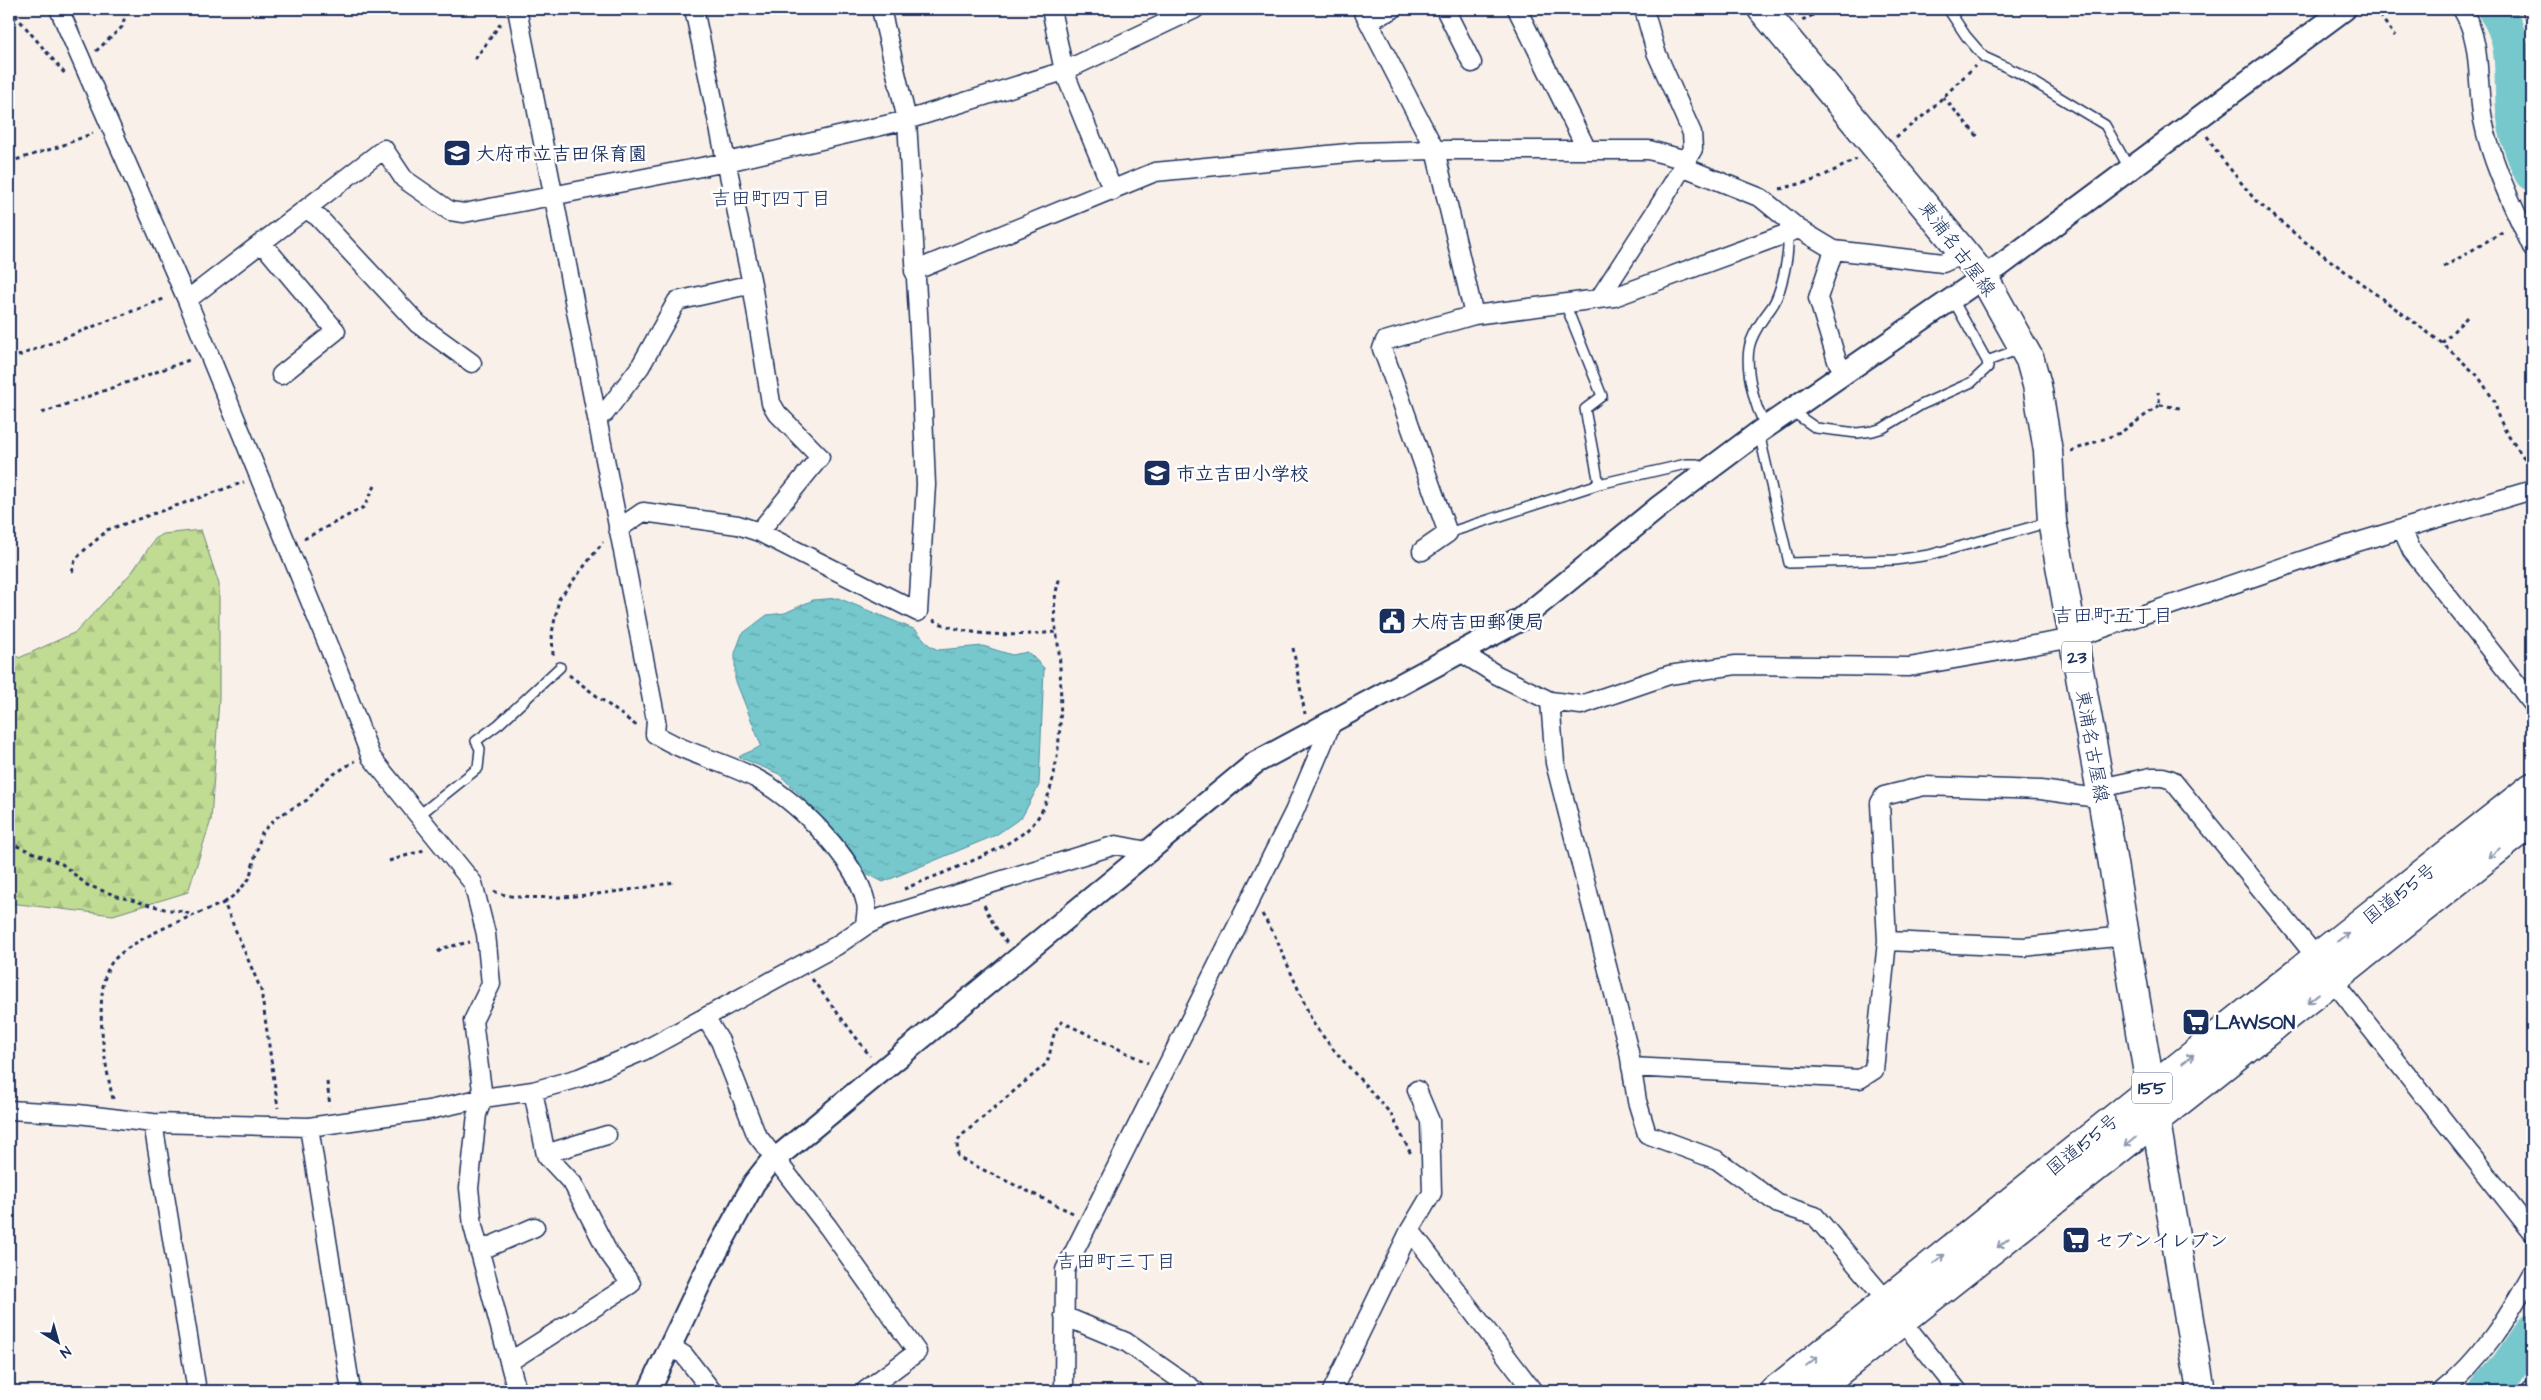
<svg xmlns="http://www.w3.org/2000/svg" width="2541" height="1400" viewBox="0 0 2541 1400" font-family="'Architects Daughter','Klee One',sans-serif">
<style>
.forest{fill:url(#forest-firs);stroke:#6e8578}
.water{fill:url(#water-ripples);stroke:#528ba1}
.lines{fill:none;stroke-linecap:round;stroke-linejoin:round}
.river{stroke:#76c8cd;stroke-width:36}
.service-casing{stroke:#1b2f5e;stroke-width:12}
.minor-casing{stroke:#1b2f5e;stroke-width:21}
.tertiary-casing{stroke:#1b2f5e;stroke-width:25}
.primary-casing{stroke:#1b2f5e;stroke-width:31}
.trunk-casing{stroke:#1b2f5e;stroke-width:31}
.path{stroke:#1b2f5e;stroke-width:3;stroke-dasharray:4 4;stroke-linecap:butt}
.service{stroke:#fff;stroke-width:9}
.minor{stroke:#fff;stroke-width:18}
.tertiary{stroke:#fff;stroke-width:21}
.primary{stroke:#fff;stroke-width:28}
.trunk{stroke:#fff;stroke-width:28}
.oneway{stroke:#8d97ae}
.labels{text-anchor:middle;stroke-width:5;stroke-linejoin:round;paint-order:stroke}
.shield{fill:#fff;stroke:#5f6d8e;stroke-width:1}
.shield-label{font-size:18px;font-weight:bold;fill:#1b2f5e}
.poi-label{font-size:19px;font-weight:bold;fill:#1b2f5e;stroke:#fff;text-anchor:start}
.street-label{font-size:19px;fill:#1b2f5e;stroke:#fff}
.neighbourhood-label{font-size:20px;fill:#1b2f5e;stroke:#fff}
</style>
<defs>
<pattern id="forest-firs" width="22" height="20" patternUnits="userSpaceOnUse" patternTransform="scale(1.25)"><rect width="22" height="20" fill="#c0db92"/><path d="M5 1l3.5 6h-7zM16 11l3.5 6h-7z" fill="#a4bc80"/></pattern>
<pattern id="water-ripples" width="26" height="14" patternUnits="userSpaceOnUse" patternTransform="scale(1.25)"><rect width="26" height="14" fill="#76c8cd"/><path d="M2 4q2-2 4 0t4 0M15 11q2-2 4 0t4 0" fill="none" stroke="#60a3aa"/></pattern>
</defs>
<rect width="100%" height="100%" fill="#f9f1e9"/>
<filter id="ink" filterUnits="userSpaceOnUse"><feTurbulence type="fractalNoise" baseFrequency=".02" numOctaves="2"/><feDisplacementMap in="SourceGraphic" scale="10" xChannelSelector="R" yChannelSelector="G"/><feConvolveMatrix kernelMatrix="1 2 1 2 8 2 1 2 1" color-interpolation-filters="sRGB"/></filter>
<g filter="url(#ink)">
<!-- forest -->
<path class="forest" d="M201,530L219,584V699L211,820L188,892L113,915L9,903V648L19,658L76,632L132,572L155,539L163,534Z"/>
<!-- water -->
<path class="water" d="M838,598L916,630L929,645L938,650L983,646L1012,655L1028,652L1044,668L1039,785L1022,817L996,835L883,882L864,872L851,850L824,819L779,774L739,757C746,752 755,751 761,745L735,679V653L742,634L767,615L785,613L813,600Z"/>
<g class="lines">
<!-- river -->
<path class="river" d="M2495,9C2520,46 2509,77 2515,118C2517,137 2524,155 2532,173
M2486,1391L2508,1367L2532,1332"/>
<defs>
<path id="service" d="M1948,9L1966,36L1984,57L2019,73L2105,125L2129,168
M1952,298L1987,361L2020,349
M1567,304L1568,311L1602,396L1585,409L1599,484
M1790,410L1816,428L1857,433L1873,431L1883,428L1921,405L1972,382L1988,367L1987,361
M1766,426C1754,407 1743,363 1751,341C1755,330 1764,317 1771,308C1781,295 1791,250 1787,234
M1759,433L1789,563L1896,560L1929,555L2050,522
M1448,533L1599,484L1686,464H1697L1705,472
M418,816L478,768L480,749L476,741L499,724L560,667"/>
<path id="minor" d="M59,9L187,300L335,662L371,757L473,883L486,934L491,984L473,1021L483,1098L477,1114L469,1188L473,1226L517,1391
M694,9L752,284L771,403L777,413L820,457L759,532
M1051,9L1064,71L1113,191
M1362,9L1435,150L1474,315
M1445,9L1472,63
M1517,9L1587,150
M2462,9C2483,43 2476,82 2483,120C2492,165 2513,206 2532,247
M2532,9V10
M1369,21L1393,9
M1684,167L1761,198L1799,229
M306,209L318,217L418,324L472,363
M262,243L336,331L281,375
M1834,250L1818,298L1837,361L1845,372
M914,271L1155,172L1358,152L1435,150H1649L1686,160
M1599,299L1661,203L1693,149L1692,133L1656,52L1644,9
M187,300L384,149L404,179L450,211L464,213L727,162L907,120L1064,71L1195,9
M598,416L605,413L640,367L677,301L752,284
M618,529L643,512L738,525L759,532L918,612L926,485L921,366L907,120L881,9
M2402,529L2412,551L2532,703
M1422,551L1448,533C1425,472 1406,410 1382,349L1385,341L1474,315L1614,297L1799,229L1834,250L1943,263L1965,253
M1462,653L1497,675L1550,701L1581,705L1669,675L1736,665L1909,667L2074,638L2351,544L2532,490
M1550,701L1555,763L1629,1052L1637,1101L1647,1134L1717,1160L1778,1204L1815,1216L1887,1301
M865,926L883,917L1116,845L1147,851
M1887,941L2024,947L2124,936
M2334,982L2532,1232
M705,1017L720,1041L756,1134L828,1227L917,1352L865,1391
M1631,1067L1860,1079L1874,1070L1887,941L1880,803L1884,796L1924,786L2041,790L2090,797L2114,785L2151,777H2163L2172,780L2317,958
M9,1110L78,1114L153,1123L309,1127L429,1110L483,1098L533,1091L579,1078L643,1051L836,946L865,926C865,919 868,910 866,903C856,859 795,798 755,778C723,761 686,754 655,734L656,720L517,9
M153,1123L197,1391
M309,1127L351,1391
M548,1158L555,1151L607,1135
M1410,1230L1533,1391
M479,1251L535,1227
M1064,1316L1126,1342L1196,1391
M1903,1322L1958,1391
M670,1346L684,1355L712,1391
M509,1362L631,1284L608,1252L573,1184L546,1155L533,1091
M1064,1391L1065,1270L1294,812L1333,720
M1332,1391L1410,1230L1432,1193L1430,1121L1417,1090
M2442,1391C2482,1359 2507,1318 2532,1273
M2529,1391L2532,1388"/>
<path id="tertiary" d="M649,1391L704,1275L754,1183L769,1164L1255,763L1520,620L1660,506L1759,432L2001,265L2345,9"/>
<path id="primary" d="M1762,9L1983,276L2030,360L2037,385L2048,451L2052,521L2101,792L2201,1391"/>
<path id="trunk" d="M1774,1391L2203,1047L2532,787
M1814,1391L2532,822"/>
</defs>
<!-- service casing -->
<use href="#service" class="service-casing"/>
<!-- minor casing -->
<use href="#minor" class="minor-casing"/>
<!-- tertiary casing -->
<use href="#tertiary" class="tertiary-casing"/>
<!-- primary casing -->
<use href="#primary" class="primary-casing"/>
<!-- trunk casing -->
<use href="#trunk" class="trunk-casing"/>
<!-- path -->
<path class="path" d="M10,9L66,75
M2375,9L2395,36
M1802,20L1827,9
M96,51L122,27L127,9
M475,59L501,23
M1943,97L1980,139
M2207,136L2219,155L2255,200L2300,238L2442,343L2478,376L2495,402L2498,416L2507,434L2532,469
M1896,137L1928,112L1975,66
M9,162L61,146L93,133
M1780,189L1815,180L1857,159
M2444,267L2504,231
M2442,343L2469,315
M18,356L166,298
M2160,405L2180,408
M42,413L192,359
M2071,451L2120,433L2160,405L2158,392
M304,539L364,507L375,486
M73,572C69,557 98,541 107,530L244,482
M933,620C969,638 1017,636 1056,632
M1293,648L1305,714
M553,655L552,633L559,599L603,542
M569,675L638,727
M9,843L62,864L87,885L117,896L168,910L183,911L191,915
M389,861L424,850
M904,889C939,874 1000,853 1027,830C1062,801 1062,710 1060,667C1059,631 1048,614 1060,577
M494,891C522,907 639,890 673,882
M224,903L237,893L249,879L262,832L277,817L307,800L326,779L355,761
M984,905L994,925L1007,943
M1262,914L1275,936L1313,1023L1332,1048L1391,1114L1412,1156
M438,952L443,948L470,942
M812,979L870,1056
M327,1082L330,1106
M113,1099C105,1067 91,987 113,961C132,938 196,914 224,903L261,990L278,1108
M1073,1213L965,1161L958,1156L957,1143L961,1136L1046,1064C1053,1051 1050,1032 1062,1022L1148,1063
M9,1389L24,1391"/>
<!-- service -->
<use href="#service" class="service"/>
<!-- minor -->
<use href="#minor" class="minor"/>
<!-- tertiary -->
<use href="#tertiary" class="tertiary"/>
<!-- primary -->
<use href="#primary" class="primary"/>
<!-- trunk -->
<use href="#trunk" class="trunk"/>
</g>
<!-- one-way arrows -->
<defs><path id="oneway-shaft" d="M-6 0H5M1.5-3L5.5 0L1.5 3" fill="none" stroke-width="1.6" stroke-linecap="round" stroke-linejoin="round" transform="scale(1.25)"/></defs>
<g class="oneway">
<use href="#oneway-shaft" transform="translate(2494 853) rotate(141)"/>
<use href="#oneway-shaft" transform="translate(2343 937) rotate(-38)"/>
<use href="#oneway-shaft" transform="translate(2313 998) rotate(142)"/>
<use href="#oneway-shaft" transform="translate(2188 1059) rotate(-39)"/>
<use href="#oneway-shaft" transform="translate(2130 1142) rotate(141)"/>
<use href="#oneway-shaft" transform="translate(2003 1243) rotate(141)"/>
<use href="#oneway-shaft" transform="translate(1939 1259) rotate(-39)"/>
<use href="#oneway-shaft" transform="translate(1812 1361) rotate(-39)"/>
</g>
</g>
<!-- icons -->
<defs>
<symbol id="school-square" viewBox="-11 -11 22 22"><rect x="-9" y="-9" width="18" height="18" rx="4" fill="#1b2f5e" stroke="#fff"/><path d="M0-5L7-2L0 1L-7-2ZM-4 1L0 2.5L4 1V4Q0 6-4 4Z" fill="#fff"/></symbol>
<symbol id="civic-square" viewBox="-11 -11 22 22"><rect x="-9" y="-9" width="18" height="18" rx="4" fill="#1b2f5e" stroke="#fff"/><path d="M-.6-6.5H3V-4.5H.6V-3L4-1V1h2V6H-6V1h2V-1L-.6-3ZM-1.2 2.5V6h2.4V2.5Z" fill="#fff"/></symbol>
<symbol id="supermarket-square" viewBox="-11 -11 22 22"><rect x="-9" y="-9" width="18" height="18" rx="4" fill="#1b2f5e" stroke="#fff"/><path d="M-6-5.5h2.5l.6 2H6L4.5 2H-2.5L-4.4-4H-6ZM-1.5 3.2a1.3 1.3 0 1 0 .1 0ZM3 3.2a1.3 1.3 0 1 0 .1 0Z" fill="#fff"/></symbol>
</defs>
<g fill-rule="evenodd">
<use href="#school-square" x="441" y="137" width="32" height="32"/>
<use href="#school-square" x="1141" y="457" width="32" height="32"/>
<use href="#civic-square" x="1376" y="605" width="32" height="32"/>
<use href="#supermarket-square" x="2180" y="1006" width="32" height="32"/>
<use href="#supermarket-square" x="2060" y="1224" width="32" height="32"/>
</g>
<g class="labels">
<!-- shield labels -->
<g class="shield">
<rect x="2062" y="641.5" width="30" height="31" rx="4"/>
<rect x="2132" y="1072.5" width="40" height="31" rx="4"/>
</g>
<g class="shield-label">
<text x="2077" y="663">23</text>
<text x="2152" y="1094">155</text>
</g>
<!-- poi labels -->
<g class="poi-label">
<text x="476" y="160">大府市立吉田保育園</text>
<text x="1176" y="480">市立吉田小学校</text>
<text x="1411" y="628">大府吉田郵便局</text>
<text x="2215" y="1029">LAWSON</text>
<text x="2095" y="1247">セブンイレブン</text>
</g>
<!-- street labels -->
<g class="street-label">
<text transform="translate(1958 248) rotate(53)" y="7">東浦名古屋線</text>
<text transform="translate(2093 746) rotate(80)" y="7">東浦名古屋線</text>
<text transform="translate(2399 893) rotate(-38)" y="7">国道155号</text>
<text transform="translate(2082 1144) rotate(-39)" y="7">国道155号</text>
</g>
<!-- neighbourhood labels -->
<g class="neighbourhood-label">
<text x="771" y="205">吉田町四丁目</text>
<text x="2113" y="622">吉田町五丁目</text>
<text x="1116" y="1268">吉田町三丁目</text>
</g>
</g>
<!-- margin -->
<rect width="2541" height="1400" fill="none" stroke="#fff" stroke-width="30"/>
<rect x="15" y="15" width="2511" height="1370" fill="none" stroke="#1b2f5e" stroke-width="2" filter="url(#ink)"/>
<!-- north arrow -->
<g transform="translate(58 1342) rotate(143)" stroke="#ffffff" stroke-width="4" paint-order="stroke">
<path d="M0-4L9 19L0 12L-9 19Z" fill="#1b2f5e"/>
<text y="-8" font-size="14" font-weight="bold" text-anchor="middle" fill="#1b2f5e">N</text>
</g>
</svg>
